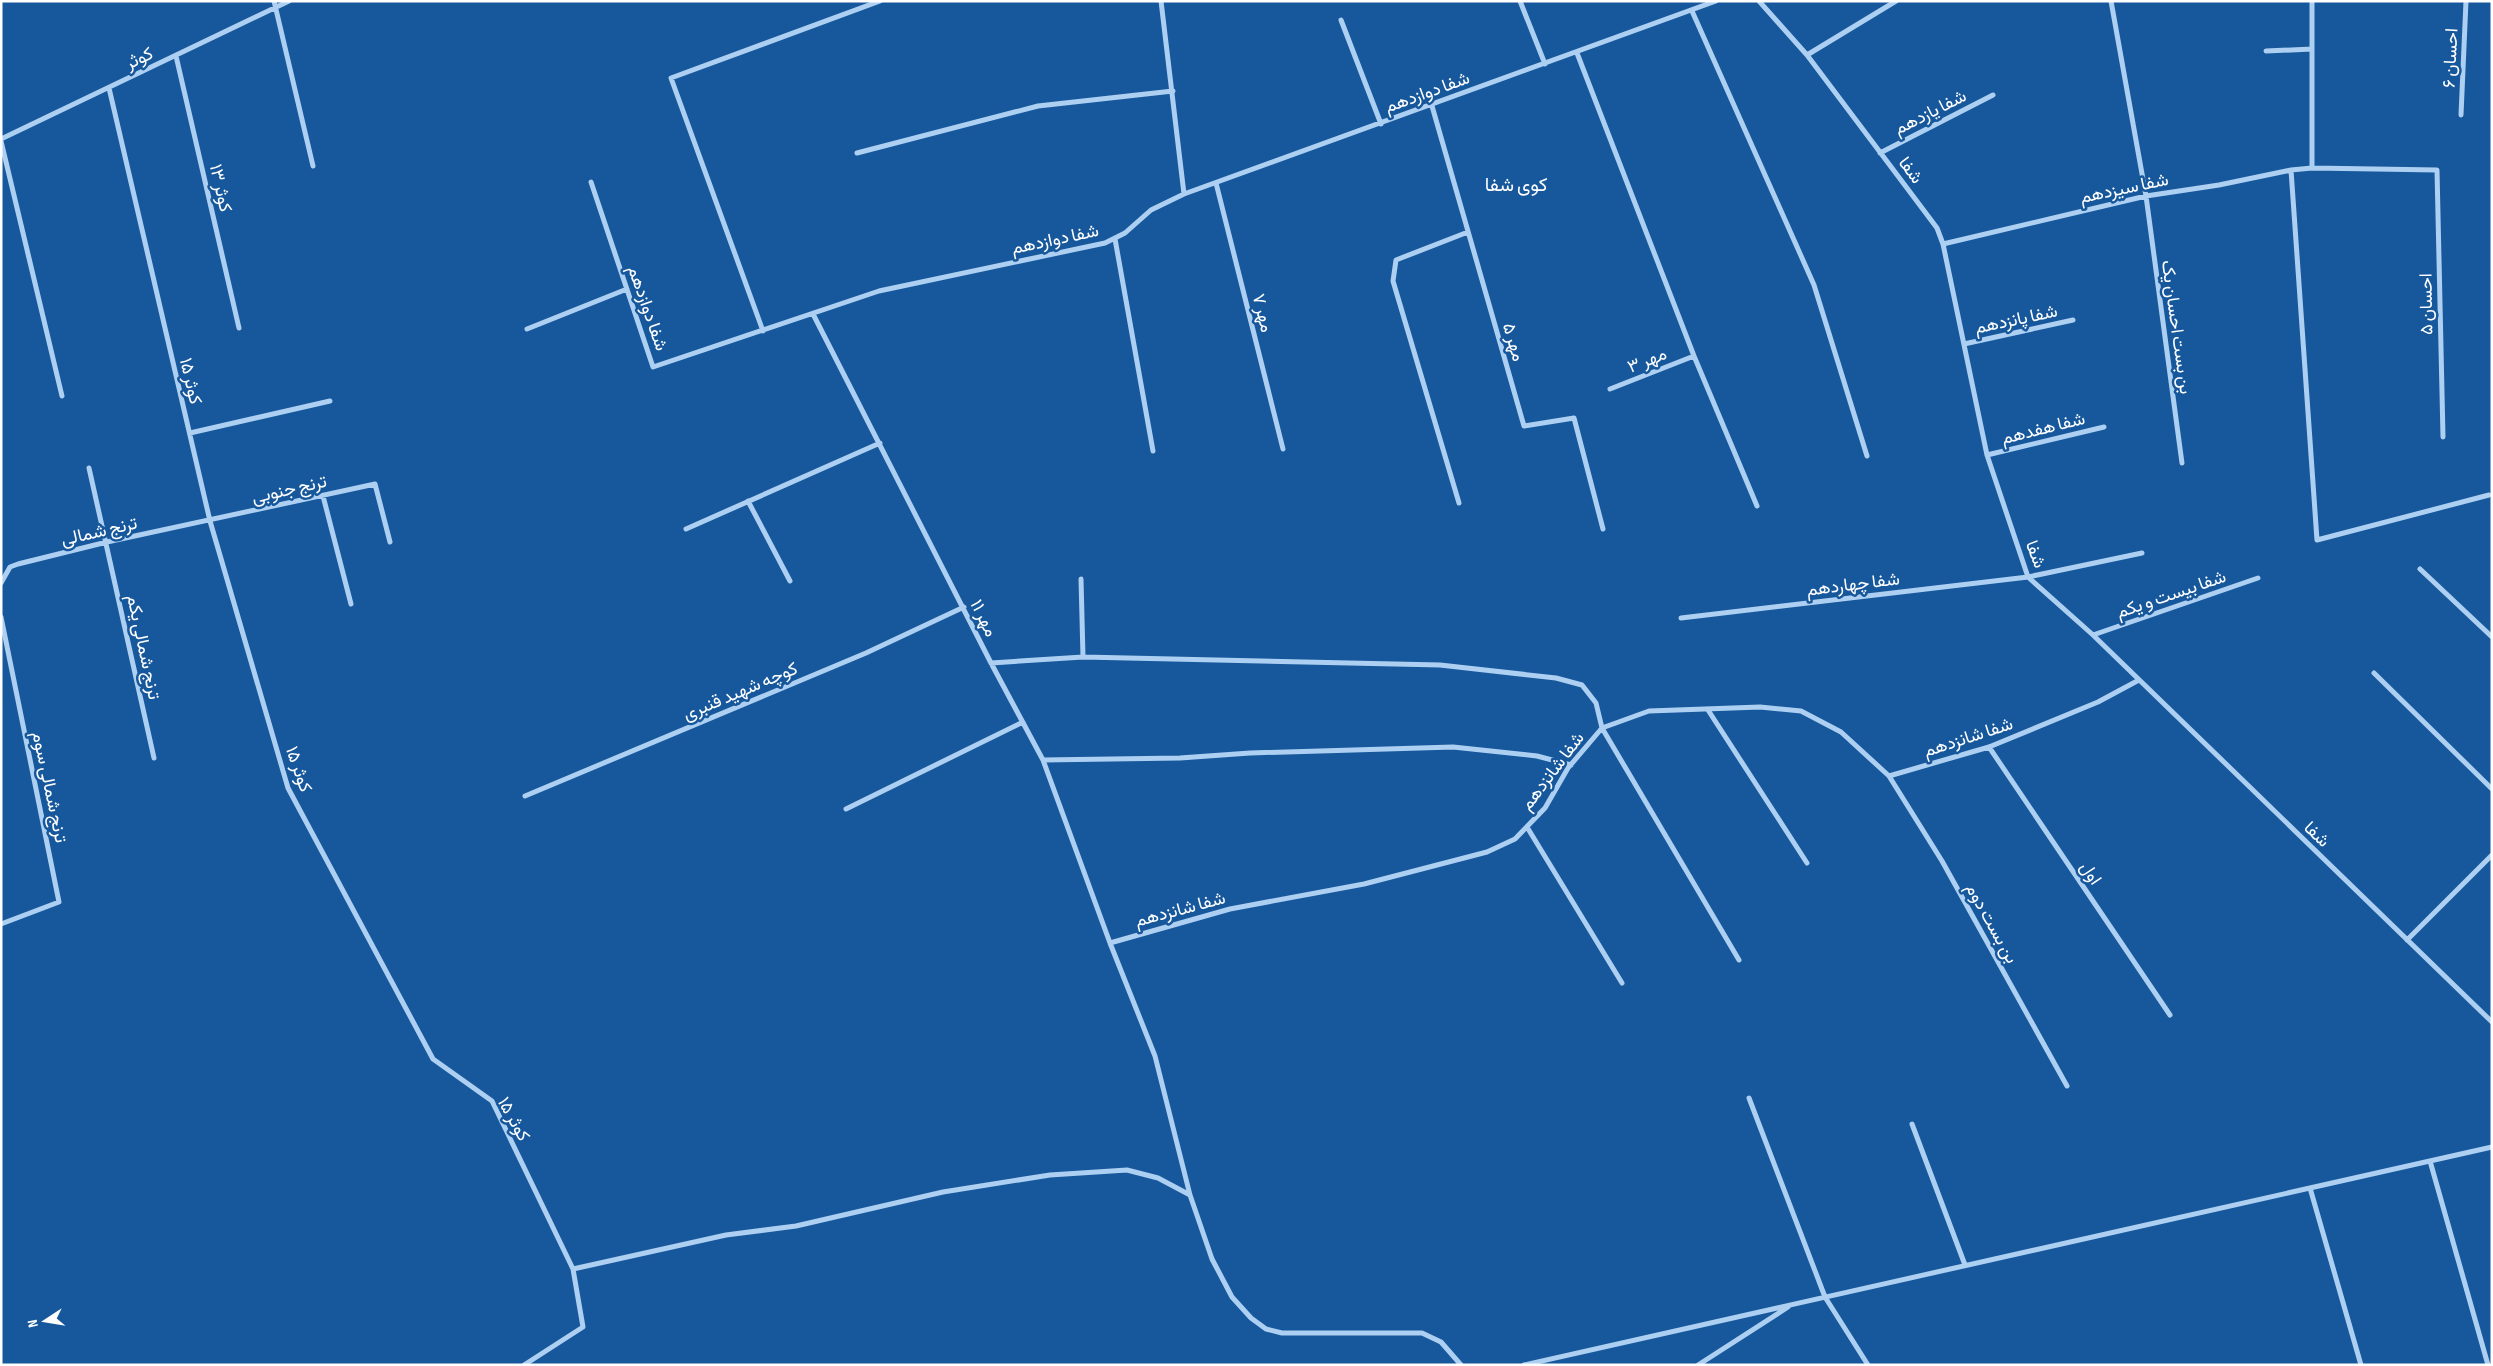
<svg xmlns="http://www.w3.org/2000/svg" width="2493" height="1366" viewBox="0 0 2493 1366" font-family="'Sofia Sans Condensed',Vazirmatn,sans-serif">
<style>
.lines{fill:none;stroke-linecap:round;stroke-linejoin:round}
.minor{stroke:#add0f2;stroke-width:5}
.labels{text-anchor:middle;stroke-width:5;stroke-linejoin:round;paint-order:stroke}
.street-label{font-size:18px;fill:#fff;stroke:#17589c}
.neighbourhood-label{font-size:19px;fill:#fff;stroke:#17589c}
</style>
<rect width="100%" height="100%" fill="#17589c"/>
<g class="lines">
<!-- minor -->
<path class="minor" d="M274,1L313,166
M1161,1L1184,194
M1520,1L1545,64
M1759,1L1807,55L1937,228L1943,244L1987,455L2028,577L2093,635L2492,1022
M2111,1L2146,196L2182,463
M2312,1V168
M1692,11L1814,285L1867,456
M1341,20L1381,124
M2266,51L2312,49
M1577,53L1694,356L1757,506
M1807,55L1896,1
M176,56L239,328
M109,88L210,521L288,788L433,1059L492,1101L573,1269L583,1327L524,1365
M1432,106L1524,426L1574,418L1603,529
M2461,115L2466,1
M1,139L289,1
M1,141L62,396
M857,153L1038,106L1173,91
M1880,153L1993,95
M2291,170L2317,540L2489,495
M591,182L653,367L879,291L1105,243L1125,233L1151,210L1184,194L1716,1
M1216,183L1283,449
M1115,239L1153,451
M1943,244L2146,196L2219,185L2291,170L2312,168L2437,170L2443,437
M813,314L991,663L1043,760L1110,943L1155,1056L1190,1195L1212,1259L1232,1297L1251,1318L1266,1329L1282,1333H1422L1441,1342L1461,1365
M527,329L627,289
M763,331L671,78L880,1
M1964,344L2073,320
M1610,389L1694,356
M190,433L330,401
M1987,455L2104,427
M89,468L154,758
M323,496L351,604
M748,501L790,581
M1459,503L1393,281L1396,260L1468,232
M686,529L880,443
M2420,569L2492,637
M1081,579L1083,657
M1,583L10,567L18,564L107,542L375,484L390,542
M1,617L59,902L1,924
M1681,618L2028,577L2142,553
M2093,635L2258,578
M991,663L1083,657L1440,665L1556,678L1582,685L1596,703L1602,728L1739,960
M2374,673L2492,789
M1708,710L1807,863
M1989,747L2170,1015
M1043,760L1180,758L1250,753L1453,747L1537,756L1571,765
M1889,776L1989,747L2098,702L2139,680
M525,796L866,653L964,607
M846,809L1023,722
M1527,827L1622,983
M2407,940L2492,855
M1110,943L1230,909L1364,884L1487,852L1515,839L1545,808L1568,768L1602,728L1649,711L1760,707L1801,711L1841,732L1889,776L1942,861L2067,1086
M1749,1098L1825,1297L1868,1365
M1912,1124L1965,1265
M2430,1161L2488,1365
M2310,1188L2361,1365
M573,1269L726,1235L796,1226L943,1192L1050,1175L1127,1170L1158,1178L1190,1195
M1524,1365L2492,1147
M1698,1365L1788,1307"/>
</g>
<g class="labels">
<!-- street labels -->
<g class="street-label">
<text transform="translate(139 58) rotate(-26)" y="6">کوثر</text>
<text transform="translate(2450 58) rotate(-87)" y="6">احسان ۶</text>
<text transform="translate(1427 92) rotate(-20)" y="6">شفا دوازدهم</text>
<text transform="translate(1930 112) rotate(-27)" y="6">شفا یازدهم</text>
<text transform="translate(1911 170) rotate(53)" y="6">شفا</text>
<text transform="translate(221 188) rotate(77)" y="6">کوثر ۱۳</text>
<text transform="translate(2124 188) rotate(-12)" y="6">شفا سیزدهم</text>
<text transform="translate(1055 239) rotate(-12)" y="6">شفا دوازدهم</text>
<text transform="translate(2426 304) rotate(-91)" y="6">احسان ۵</text>
<text transform="translate(648 308) rotate(71)" y="6">شفا دوازدهم</text>
<text transform="translate(1263 313) rotate(76)" y="6">مهر ۷</text>
<text transform="translate(2016 319) rotate(-12)" y="6">شفا پانزدهم</text>
<text transform="translate(2177 327) rotate(82)" y="6">بن بست احسان یک</text>
<text transform="translate(1514 342) rotate(74)" y="6">مهر ۵</text>
<text transform="translate(1647 360) rotate(-22)" y="6">مهر ۳</text>
<text transform="translate(191 381) rotate(77)" y="6">کوثر ۱۵</text>
<text transform="translate(2043 428) rotate(-14)" y="6">شفا هفدهم</text>
<text transform="translate(289 489) rotate(-13)" y="6">ترنج جنوبی</text>
<text transform="translate(99 531) rotate(-13)" y="6">ترنج شمالی</text>
<text transform="translate(2036 554) rotate(69)" y="6">شفا</text>
<text transform="translate(1853 584) rotate(-7)" y="6">شفا چهاردهم</text>
<text transform="translate(2171 594) rotate(-19)" y="6">شفا بیست و یکم</text>
<text transform="translate(984 618) rotate(64)" y="6">مهر ۱۱</text>
<text transform="translate(144 647) rotate(78)" y="6">ترنج شمالی یکم</text>
<text transform="translate(740 691) rotate(-23)" y="6">کوچه شهید قنبری</text>
<text transform="translate(1968 737) rotate(-18)" y="6">شفا شانزدهم</text>
<text transform="translate(299 769) rotate(71)" y="6">کوثر ۱۵</text>
<text transform="translate(1552 771) rotate(-53)" y="6">شفا شانزدهم</text>
<text transform="translate(50 787) rotate(78)" y="6">ترنج شمالی سوم</text>
<text transform="translate(2317 834) rotate(44)" y="6">شفا</text>
<text transform="translate(2091 873) rotate(56)" y="6">اول</text>
<text transform="translate(1180 909) rotate(-15)" y="6">شفا شانزدهم</text>
<text transform="translate(1992 923) rotate(61)" y="6">بن بست دوم</text>
<text transform="translate(514 1119) rotate(61)" y="6">کوثر ۱۵</text>
</g>
<!-- neighbourhood labels -->
<g class="neighbourhood-label">
<text x="1516" y="191">کوی شفا</text>
</g>
</g>
<!-- border -->
<rect width="2493" height="1366" fill="none" stroke="#ffffff" stroke-width="5"/>
<!-- north arrow -->
<g transform="translate(45 1321) rotate(258)" stroke="#17589c" stroke-width="4" paint-order="stroke">
<path d="M0-4L9 19L0 12L-9 19Z" fill="#ffffff"/>
<text y="-8" font-size="14" font-weight="bold" text-anchor="middle" fill="#ffffff">N</text>
</g>
</svg>
